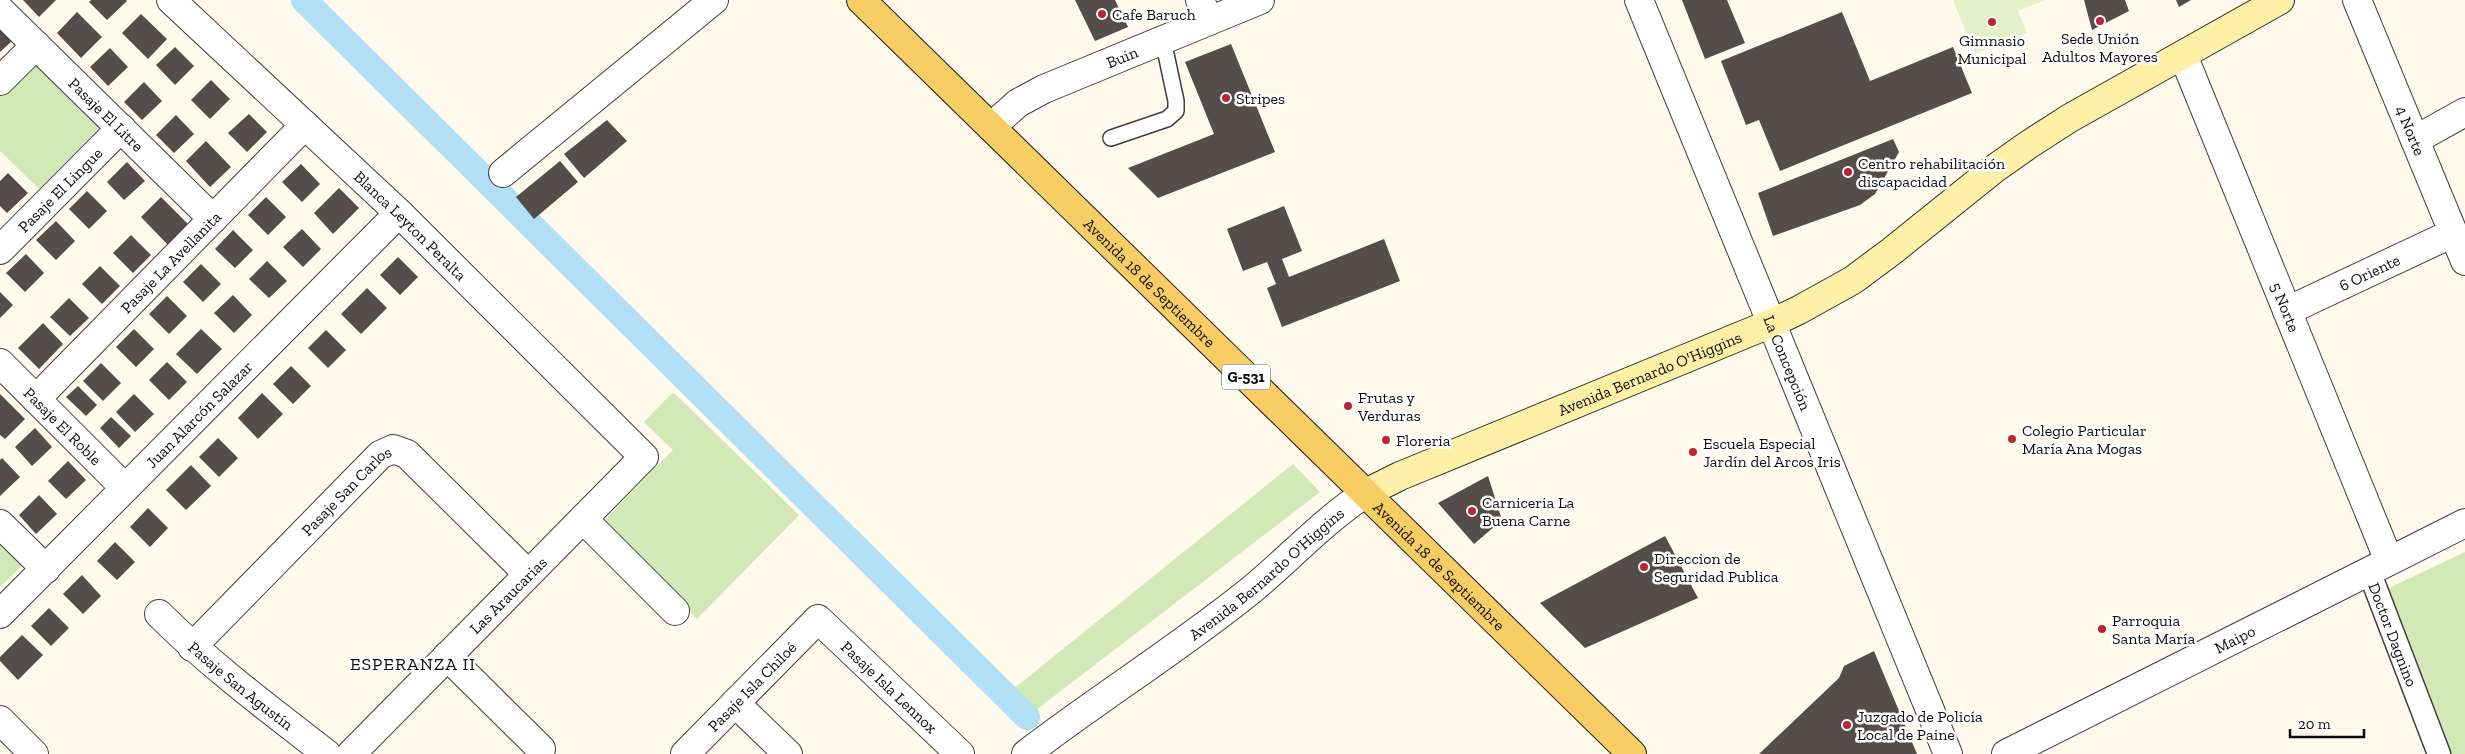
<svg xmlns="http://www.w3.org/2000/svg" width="2465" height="754" viewBox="0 0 2465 754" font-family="'Zilla Slab',serif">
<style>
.green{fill:#d2e8b6}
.pitch{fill:#e4f0c8}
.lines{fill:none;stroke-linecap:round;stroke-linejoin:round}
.canal{stroke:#b1dff6;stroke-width:26}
.building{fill:#554d49}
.service-casing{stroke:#3f3f3f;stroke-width:18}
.pedestrian-casing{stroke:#3f3f3f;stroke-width:25}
.minor-casing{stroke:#3f3f3f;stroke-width:30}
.tertiary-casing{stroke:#3f3f3f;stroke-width:30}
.secondary-casing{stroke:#2e2e2e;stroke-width:30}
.primary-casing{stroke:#1d1d1d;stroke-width:30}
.service{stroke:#fff;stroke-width:15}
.pedestrian{stroke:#fff;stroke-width:22}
.minor{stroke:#fff;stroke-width:28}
.tertiary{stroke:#fff;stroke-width:28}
.secondary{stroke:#fef1a7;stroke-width:28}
.primary{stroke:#f8cd63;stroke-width:28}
.poi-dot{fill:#bb2533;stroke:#fff;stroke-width:2}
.labels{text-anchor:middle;stroke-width:5;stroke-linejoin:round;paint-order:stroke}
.shield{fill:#fff;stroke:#555;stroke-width:1}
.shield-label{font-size:15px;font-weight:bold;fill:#0c0c0c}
.poi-label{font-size:16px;fill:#0c0c0c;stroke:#fff;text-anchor:start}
.street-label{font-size:16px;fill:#0c0c0c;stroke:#fff}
.neighbourhood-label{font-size:18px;letter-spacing:1px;fill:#0c0c0c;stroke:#fff}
</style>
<rect width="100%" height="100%" fill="#fffaeb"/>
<!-- green -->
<path class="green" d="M35,60L101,126L39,189L0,151V95Z
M673,392L799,515L697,619L600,525L673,450L644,422Z
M1293,464L1320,492L1027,717L1007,694Z
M0,542L23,565L0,587Z
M2465,552V754H2431L2370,597Z"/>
<!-- pitch -->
<path class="pitch" d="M1953,0H2045L2018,11L2027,33L1975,54Z"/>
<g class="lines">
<!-- canal -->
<path class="canal" d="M304,0L1027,717"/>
</g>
<!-- building -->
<path class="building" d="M23,0H56L39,17Z
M91,0H126L127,1L107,20L89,2Z
M1075,0H1115L1128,27L1095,41Z
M1682,0H1727L1745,43L1705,59Z
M2084,0H2125L2129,11L2092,30Z
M2176,0H2191L2179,7Z
M77,12L102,37L81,58L57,33Z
M1842,12L1870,81L1953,47L1972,93L1780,171L1759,120L1746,125L1721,61Z
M141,14L167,39L148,59L122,33Z
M0,27L13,40L0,52Z
M1231,44L1275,152L1158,198L1128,168L1214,134L1185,62Z
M175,47L194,66L175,85L156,65Z
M110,48L128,67L108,86L90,67Z
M211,80L230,99L210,119L191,100Z
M144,82L162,101L142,120L124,102Z
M249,114L267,132L247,152L228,133Z
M176,115L194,134L174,153L156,135Z
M607,120L627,141L584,178L564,154Z
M1893,139L1899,152L1875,194L1860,205L1773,236L1758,193Z
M206,141L231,167L210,187L186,161Z
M560,161L578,182L534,219L516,197Z
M127,162L145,181L124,200L107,182Z
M301,164L320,184L302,202L282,182Z
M8,173L28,193L7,213L0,206V181Z
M339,188L359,208L333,234L314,213Z
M87,191L107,211L89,229L69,209Z
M161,197L189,225L168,245L141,217Z
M266,197L286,217L268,235L248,215Z
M1284,206L1302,251L1282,259L1289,277L1384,239L1400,281L1282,327L1267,288L1276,284L1267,262L1243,271L1227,229Z
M56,221L75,241L56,260L36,240Z
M302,229L321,249L303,267L283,247Z
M233,230L253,250L235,268L215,249Z
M131,235L151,255L133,273L113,253Z
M26,254L44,273L25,292L6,273Z
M398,257L418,277L400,295L380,275Z
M267,261L287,281L269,298L249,279Z
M201,264L221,284L203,302L183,282Z
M100,266L120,286L102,304L82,284Z
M367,288L387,308L361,334L341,314Z
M0,292L13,305L0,318Z
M233,295L252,315L234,333L214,313Z
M167,296L187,316L169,334L149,314Z
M69,298L89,318L70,336L50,317Z
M43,323L63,344L39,369L18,348Z
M134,329L154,349L136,367L116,347Z
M201,329L222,349L197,374L176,354Z
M326,330L346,350L328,368L308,348Z
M167,362L187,382L169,400L149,380Z
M101,363L121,383L103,401L83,381Z
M291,366L311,386L293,404L273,384Z
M78,386L97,405L86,416L66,397Z
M262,393L283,414L258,439L238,418Z
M0,394L25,419L5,439L0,435Z
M134,394L154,414L135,432L116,412Z
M111,417L131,436L119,448L100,428Z
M35,428L52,447L32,466L15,447Z
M218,438L238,458L219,477L199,457Z
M2,458L20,477L0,496V460Z
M68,461L86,480L66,499L48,481Z
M191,465L211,486L186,510L166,490Z
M1488,476L1502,520L1474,544L1438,503Z
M39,495L57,514L36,534L19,515Z
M148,508L168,528L150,547L130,527Z
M1665,536L1698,598L1585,648L1540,603Z
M115,542L135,562L117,580L97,561Z
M82,575L101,596L83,614L63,594Z
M49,608L69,628L51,646L31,626Z
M22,635L43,655L18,680L0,661V657Z
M1874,651L1917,754H1759L1839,678L1844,666Z"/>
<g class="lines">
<defs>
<path id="service" d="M1111,138L1167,119L1176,111V101L1163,40"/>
<g id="pedestrian">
<path id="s1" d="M2369,571L2439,754"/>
</g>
<g id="minor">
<path id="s2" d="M171,0L399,213L644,457L351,754"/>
<path d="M1200,0L1209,21"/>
<path id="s3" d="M1639,0L1948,754"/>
<path id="s4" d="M0,10L213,219"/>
<path id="s5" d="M2183,55L2389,561"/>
<path d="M0,81L36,45"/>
<path id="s6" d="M991,127L1018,103L1044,89L1260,0"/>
<path d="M2415,140L2465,112"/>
<path d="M503,173L714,0"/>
<path id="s7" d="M0,250L121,128"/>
<path id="s8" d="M2287,311L2453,233"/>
<path id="s9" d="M0,363L125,488"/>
<path id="s10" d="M36,399L305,125"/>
<path d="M583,519L675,611"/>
<path d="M0,524L46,569"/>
<path id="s11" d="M0,614L399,213"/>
<path id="s12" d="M159,614C211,666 269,709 327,754"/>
<path id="s13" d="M192,647L380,455L393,449L407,454L528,574"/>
<path d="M447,656L541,749"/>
<path d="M735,703L788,754"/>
<path d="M0,720L34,754"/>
<path id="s14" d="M685,754L818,619L960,754"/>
</g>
<g id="tertiary">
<path id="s15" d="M2357,0L2465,261"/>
<path id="s16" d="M1026,754C1099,698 1178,649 1250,591C1289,559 1323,521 1366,493"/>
<path id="s17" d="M2006,754L2465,523"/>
</g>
<g id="secondary">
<path id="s18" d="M1366,493L1400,476L1772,323L1799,310L1853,280L1892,251L1994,169L2028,145L2070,118L2280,0"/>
</g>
<g id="primary">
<path id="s19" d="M861,0L1632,754"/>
</g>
</defs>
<!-- service casing -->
<use href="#service" class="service-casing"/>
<!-- pedestrian casing -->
<use href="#pedestrian" class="pedestrian-casing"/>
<!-- minor casing -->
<use href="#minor" class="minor-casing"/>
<!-- tertiary casing -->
<use href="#tertiary" class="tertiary-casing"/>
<!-- secondary casing -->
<use href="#secondary" class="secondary-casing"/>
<!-- primary casing -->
<use href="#primary" class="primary-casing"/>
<!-- service -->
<use href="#service" class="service"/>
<!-- pedestrian -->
<use href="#pedestrian" class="pedestrian"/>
<!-- minor -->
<use href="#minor" class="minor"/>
<!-- tertiary -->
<use href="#tertiary" class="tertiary"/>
<!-- secondary -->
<use href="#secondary" class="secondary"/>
<!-- primary -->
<use href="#primary" class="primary"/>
</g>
<!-- markers -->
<g class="poi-dot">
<circle cx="1102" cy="14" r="5"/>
<circle cx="2100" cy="21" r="5"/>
<circle cx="1992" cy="22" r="5"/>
<circle cx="1226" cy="98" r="5"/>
<circle cx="1848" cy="172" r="5"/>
<circle cx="1348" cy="406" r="5"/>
<circle cx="2012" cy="439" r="5"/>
<circle cx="1386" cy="440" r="5"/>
<circle cx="1693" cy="452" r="5"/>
<circle cx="1472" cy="511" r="5"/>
<circle cx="1644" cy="567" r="5"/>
<circle cx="2102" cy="629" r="5"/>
<circle cx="1847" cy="725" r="5"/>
</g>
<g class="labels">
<!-- shield labels -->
<rect class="shield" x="1222" y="364.5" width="48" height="25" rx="4"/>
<g class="shield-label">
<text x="1246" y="382">G-531</text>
</g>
<!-- poi labels -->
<g class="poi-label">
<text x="1112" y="20">Cafe Baruch</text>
<text x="2100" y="44" text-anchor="middle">Sede Unión<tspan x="2100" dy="18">Adultos Mayores</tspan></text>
<text x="1992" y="46" text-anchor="middle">Gimnasio<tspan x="1992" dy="18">Municipal</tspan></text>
<text x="1236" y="104">Stripes</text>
<text x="1858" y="169">Centro rehabilitación<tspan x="1858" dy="18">discapacidad</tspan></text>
<text x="1358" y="403">Frutas y<tspan x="1358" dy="18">Verduras</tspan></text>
<text x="2022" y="436">Colegio Particular<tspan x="2022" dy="18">María Ana Mogas</tspan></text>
<text x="1396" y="446">Floreria</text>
<text x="1703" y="449">Escuela Especial<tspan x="1703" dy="18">Jardín del Arcos Iris</tspan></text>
<text x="1482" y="508">Carniceria La<tspan x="1482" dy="18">Buena Carne</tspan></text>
<text x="1654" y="564">Direccion de<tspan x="1654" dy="18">Seguridad Publica</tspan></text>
<text x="2112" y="626">Parroquia<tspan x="2112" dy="18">Santa María</tspan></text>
<text x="1857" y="722">Juzgado de Policía<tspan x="1857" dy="18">Local de Paine</tspan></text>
</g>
<!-- street labels -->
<g class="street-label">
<text dy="6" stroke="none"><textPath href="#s6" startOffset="150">Buin</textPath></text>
<text dy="6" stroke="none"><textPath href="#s4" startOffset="149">Pasaje El Litre</textPath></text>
<text dy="6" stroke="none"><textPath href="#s15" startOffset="141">4 Norte</textPath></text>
<text dy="6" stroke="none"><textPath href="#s7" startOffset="85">Pasaje El Lingue</textPath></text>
<text dy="6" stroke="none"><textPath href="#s2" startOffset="329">Blanca Leyton Peralta</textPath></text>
<text dy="6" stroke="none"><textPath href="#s10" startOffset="192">Pasaje La Avellanita</textPath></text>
<text dy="6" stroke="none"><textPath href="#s8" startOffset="91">6 Oriente</textPath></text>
<text dy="6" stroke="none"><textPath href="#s19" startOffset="404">Avenida 18 de Septiembre</textPath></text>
<text dy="6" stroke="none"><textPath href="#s5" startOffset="272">5 Norte</textPath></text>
<text dy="6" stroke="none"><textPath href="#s3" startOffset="392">La Concepción</textPath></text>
<text dy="6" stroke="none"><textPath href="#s18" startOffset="308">Avenida Bernardo O'Higgins</textPath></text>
<text dy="6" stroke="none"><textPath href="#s11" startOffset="282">Juan Alarcón Salazar</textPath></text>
<text dy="6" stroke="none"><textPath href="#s9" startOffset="89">Pasaje El Roble</textPath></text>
<text dy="6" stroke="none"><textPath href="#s13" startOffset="220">Pasaje San Carlos</textPath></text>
<text dy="6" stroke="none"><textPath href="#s19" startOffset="809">Avenida 18 de Septiembre</textPath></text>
<text dy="6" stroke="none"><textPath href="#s16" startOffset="301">Avenida Bernardo O'Higgins</textPath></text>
<text transform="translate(508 595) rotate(-45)" y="6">Las Araucarias</text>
<text dy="6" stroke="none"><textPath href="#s1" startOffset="68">Doctor Dagnino</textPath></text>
<text dy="6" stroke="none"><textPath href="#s17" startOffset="256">Maipo</textPath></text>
<text dy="6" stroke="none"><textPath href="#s12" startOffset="109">Pasaje San Agustín</textPath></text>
<text dy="6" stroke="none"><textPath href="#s14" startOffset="95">Pasaje Isla Chiloé</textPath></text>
<text dy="6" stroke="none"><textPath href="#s14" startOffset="288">Pasaje Isla Lennox</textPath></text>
</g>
<!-- neighbourhood labels -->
<g class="neighbourhood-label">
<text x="413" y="670">ESPERANZA II</text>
</g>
</g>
<!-- scale -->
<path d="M2290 729v8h74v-8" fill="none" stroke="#0c0c0c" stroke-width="2.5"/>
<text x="2298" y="729" font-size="15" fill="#0c0c0c" stroke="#ffffff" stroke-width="4" paint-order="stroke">20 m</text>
</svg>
